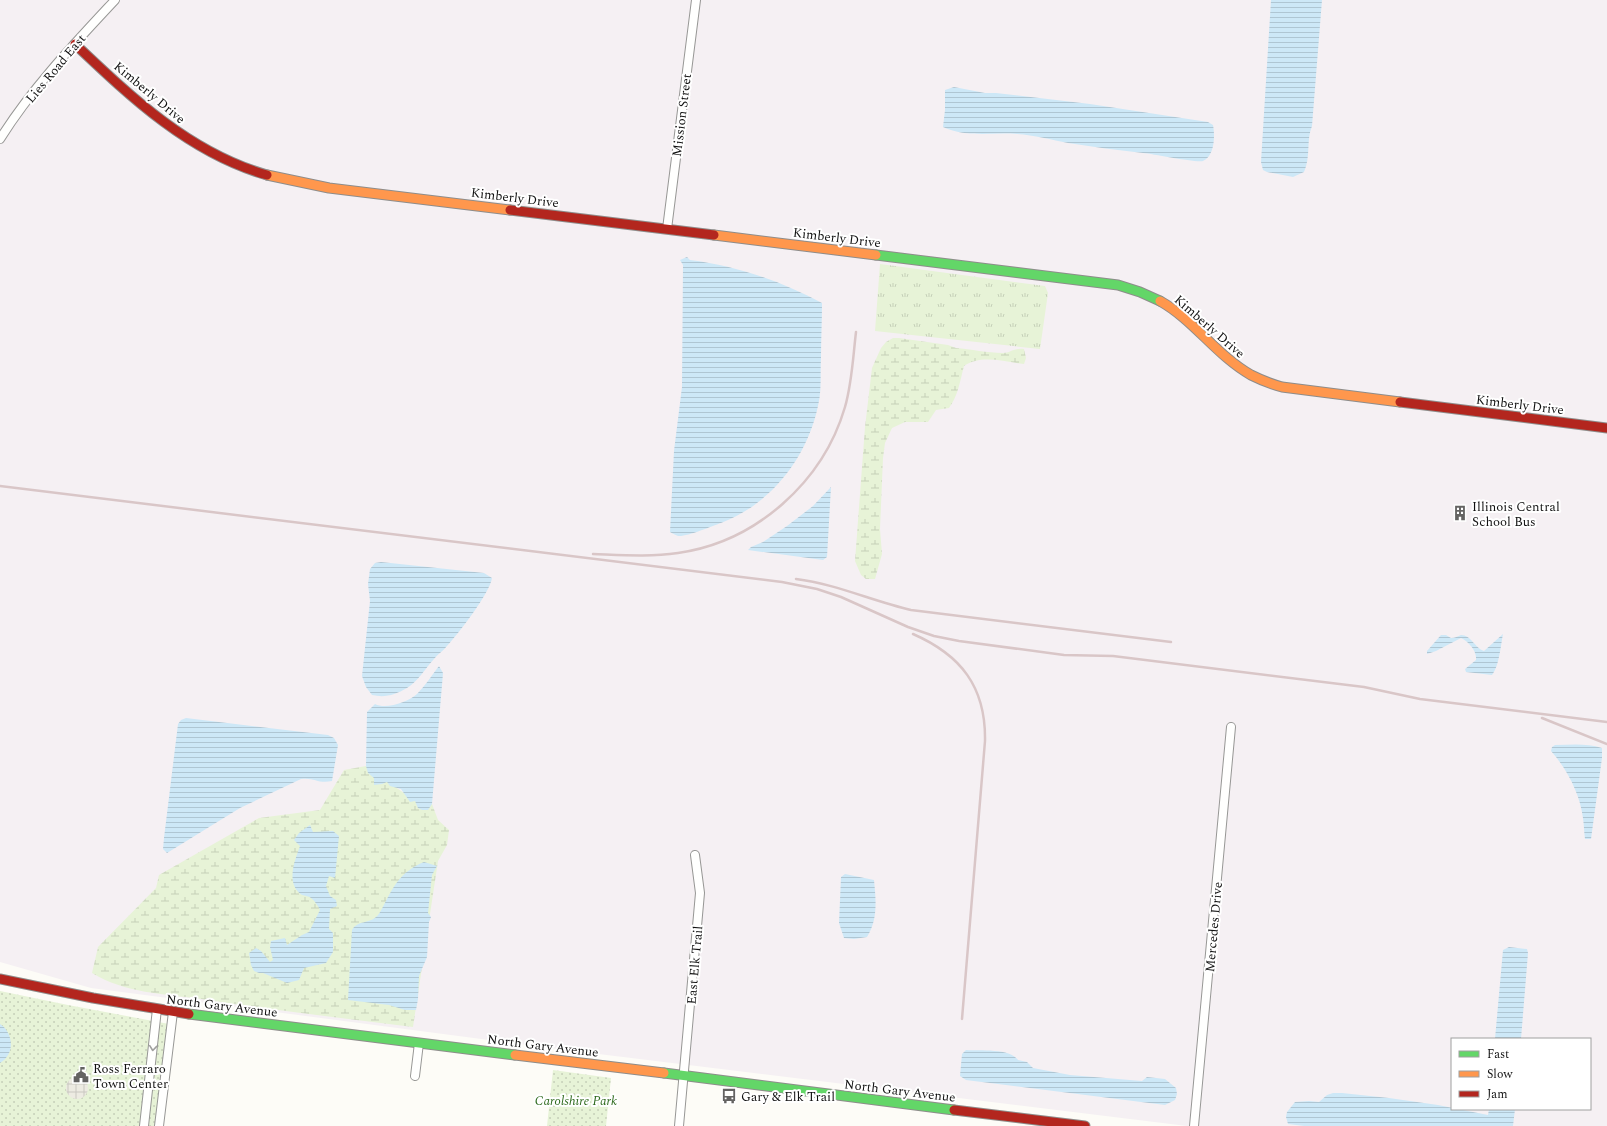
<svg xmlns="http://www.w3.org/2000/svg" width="1607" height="1126" viewBox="0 0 1607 1126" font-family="Spectral,serif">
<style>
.industrial{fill:#f5f0f3;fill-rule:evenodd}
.grass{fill:url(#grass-tufts)}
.wetland{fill:url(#wetland-marsh)}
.park{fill:url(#park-dots)}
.plaza{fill:url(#plaza-grid)}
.water{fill:url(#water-rules)}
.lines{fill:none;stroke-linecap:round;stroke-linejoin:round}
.street-casing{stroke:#979795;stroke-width:10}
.fast-casing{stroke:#8e8d8b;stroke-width:11}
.slow-casing{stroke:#8e8d8b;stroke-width:11}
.jam-casing{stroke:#8e8d8b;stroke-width:11}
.street{stroke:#fffffe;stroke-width:8}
.fast{stroke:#63d668;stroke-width:9}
.slow{stroke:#ff974d;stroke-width:9}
.jam{stroke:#b3261e;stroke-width:9}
.rail{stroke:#d9c6c7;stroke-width:2.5}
.oneway{stroke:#a0a09f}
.labels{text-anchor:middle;stroke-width:4;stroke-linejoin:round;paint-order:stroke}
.street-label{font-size:13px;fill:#111;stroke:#fff}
.poi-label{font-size:13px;fill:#111;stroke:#fff;text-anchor:start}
.park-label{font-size:13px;font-style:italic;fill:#2f6b1f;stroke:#fff}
</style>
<defs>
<pattern id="grass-tufts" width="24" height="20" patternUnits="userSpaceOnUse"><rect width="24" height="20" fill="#e7f3d7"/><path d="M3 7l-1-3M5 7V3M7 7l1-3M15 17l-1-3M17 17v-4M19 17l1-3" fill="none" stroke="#c5cfb8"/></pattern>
<pattern id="wetland-marsh" width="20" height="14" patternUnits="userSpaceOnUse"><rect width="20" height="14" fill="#e7f3d7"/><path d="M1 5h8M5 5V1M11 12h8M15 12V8" fill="none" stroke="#c5cfb8"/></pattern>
<pattern id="park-dots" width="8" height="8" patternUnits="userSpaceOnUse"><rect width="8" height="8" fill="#e7f3d7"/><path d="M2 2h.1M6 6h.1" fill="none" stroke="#c5cfb8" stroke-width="1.8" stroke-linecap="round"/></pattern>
<pattern id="plaza-grid" width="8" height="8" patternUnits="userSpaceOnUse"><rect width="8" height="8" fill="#edebe2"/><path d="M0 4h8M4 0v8" fill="none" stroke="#cac8c1"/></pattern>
<pattern id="water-rules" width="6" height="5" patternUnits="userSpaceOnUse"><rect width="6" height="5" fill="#cde8f7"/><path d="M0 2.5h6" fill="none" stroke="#afc6d3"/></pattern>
</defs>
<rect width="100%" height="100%" fill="#fdfcf7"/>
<!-- industrial -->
<path class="industrial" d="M0,0H1607V1126H1187L574,1051L91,988L0,962ZM1452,1039H1590V1109H1452Z"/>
<!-- grass -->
<path class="grass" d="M880,264L1045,286L1048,293L1040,349L875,331Z"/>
<!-- wetland -->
<path class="wetland" d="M893,338H899L948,345L956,348C971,349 987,353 1003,353C1011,353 1012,348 1024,349L1026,358L1024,364C1005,362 981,354 964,366C960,381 958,396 949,408L936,410L928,422H905L892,428L885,443L883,458L880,529L882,554L875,579H866L861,575L855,561L865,427L872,368L881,348L886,342Z
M366,766L408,796L432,804L438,820L449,830L447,845L438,861L413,1027C342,1018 271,1010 201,999C164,994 125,993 92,973L98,947L156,888L159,875L259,818L320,810L344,770Z"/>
<!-- park -->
<path class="park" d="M0,991L68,1005L169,1024L156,1126H0Z
M553,1070L611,1078L606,1126H547Z"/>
<!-- plaza -->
<path class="plaza" d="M66 1088a11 11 0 1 1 22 0a11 11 0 1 1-22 0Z"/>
<!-- water -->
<path class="water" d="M1271,0H1322L1312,126C1306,140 1311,157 1304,172L1293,177L1267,172L1263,170L1261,162Z
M954,87L985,93H996L1090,104L1208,122L1213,125C1215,135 1215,156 1203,161C1196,163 1154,154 1143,153C1118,150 1093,147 1068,143C1052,140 1034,135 1017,134C992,132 967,138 943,127L945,110V90Z
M687,257L690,260C737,266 781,281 822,303C822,321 821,340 821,358C820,374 822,390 818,406C807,458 771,504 721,523C712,526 687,537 678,536C675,535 672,533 670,532L674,451L682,387L683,265L680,260Z
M831,487L827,557L823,560L748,550L751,547L763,542L787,526L813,506Z
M381,562L484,573L492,578C490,593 458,634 447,646C443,651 438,654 434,659C425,669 418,681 407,688C395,695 385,698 372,695L366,687L362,676L370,601L368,584L370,569L375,563Z
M1503,634C1501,644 1499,667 1492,675L1466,672L1465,669L1476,660C1477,651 1469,642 1461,638L1436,651L1427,654V651L1441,635H1446L1451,638C1455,638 1458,636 1461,635C1471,635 1475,648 1484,651Z
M439,666L443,673L432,804L428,810H422L418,808L415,801L410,802L401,789L390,786L387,782L382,784L374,785V778L368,773L366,766L367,712L375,704C386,710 408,702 417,694C425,686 432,675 439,666Z
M186,718L328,735L334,738L338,745L332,781C318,784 314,777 301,779L240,808L167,853L163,849L164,838L178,724L181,720Z
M1555,745C1570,745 1587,743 1602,748V758L1591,839H1585C1584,832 1584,825 1583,818C1580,794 1567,769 1551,751L1552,747Z
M310,825L313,832L333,831L339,836L335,878L329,876L326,886L330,896L336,900L337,906L330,909L329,929L333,933V952L326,963L304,968L299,980L287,983L263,973H259L254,971L251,965L249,953L256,948L261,951L270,962L273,960L270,947L271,941L285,938L287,945L302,935L309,932L320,910C318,906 315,901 311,898C309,896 305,896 302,895C285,884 295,860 300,846L294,840L299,833Z
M424,862L437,866L432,875L428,913L431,917L429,922L427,957L419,976L418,999L416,1010H405L389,1005L348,1000L352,930C358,920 368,924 376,917C380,914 383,906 386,901C395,883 404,870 424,862Z
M845,874L874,880C876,900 878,920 867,937L854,939L844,938L839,923L841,877Z
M1509,947L1527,949L1528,953L1521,1039H1495L1503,950Z
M0,1024C13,1032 16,1054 0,1063Z
M966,1050C980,1051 1010,1048 1018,1060L1027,1062L1033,1068L1070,1075L1142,1081L1147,1077L1165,1079L1176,1088L1177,1094L1175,1100L1165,1105L966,1080L960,1076L962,1054Z
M1333,1093H1342L1389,1098L1438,1105L1488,1115L1489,1109H1515L1513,1126H1304L1288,1124L1286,1117L1287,1112L1295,1102L1309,1101L1319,1102L1327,1095Z"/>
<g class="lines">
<defs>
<path id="street" d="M0,139C32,88 74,44 115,0
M667,229L696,0
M415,1076L419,1043
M144,1126L157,1009
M159,1126L173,1012
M679,1126L700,893L695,855
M1194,1126L1231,727"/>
<path id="fast" d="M876,255L1118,285L1140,292L1160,301
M189,1014L515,1055
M664,1073L954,1110"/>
<path id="slow" d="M267,175L329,188L510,210
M714,235L876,255
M1160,301C1194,320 1216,355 1251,375C1261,380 1271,384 1282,387L1400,402
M515,1055L664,1073"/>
<path id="jam" d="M75,44C132,98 190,153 267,175
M510,210L714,235
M1400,402L1607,428
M0,979L93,998L189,1014
M954,1110L1085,1126"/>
</defs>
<!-- street casing -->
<use href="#street" class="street-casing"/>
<!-- fast casing -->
<use href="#fast" class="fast-casing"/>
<!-- slow casing -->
<use href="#slow" class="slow-casing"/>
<!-- jam casing -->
<use href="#jam" class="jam-casing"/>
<!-- street -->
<use href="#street" class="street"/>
<!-- fast -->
<use href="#fast" class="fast"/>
<!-- slow -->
<use href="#slow" class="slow"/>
<!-- jam -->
<use href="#jam" class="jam"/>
<!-- rail -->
<path class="rail" d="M0,486L782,582L817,589L841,597L908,627L934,636L959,641L1064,655L1113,656L1364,687L1420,699L1607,722
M593,554C622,555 650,557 678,553C756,542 823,482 845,407C852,383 853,357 856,332
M796,579C836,584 872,601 911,610L1171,642
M913,634C961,655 986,687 985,741L962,1019
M1542,718L1607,744"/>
</g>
<!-- one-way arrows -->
<defs><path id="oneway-chevron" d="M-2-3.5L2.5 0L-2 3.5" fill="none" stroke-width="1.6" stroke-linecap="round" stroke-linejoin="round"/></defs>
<use class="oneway" href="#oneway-chevron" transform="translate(153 1048) rotate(96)"/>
<!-- icons -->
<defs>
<symbol id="building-bare" viewBox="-9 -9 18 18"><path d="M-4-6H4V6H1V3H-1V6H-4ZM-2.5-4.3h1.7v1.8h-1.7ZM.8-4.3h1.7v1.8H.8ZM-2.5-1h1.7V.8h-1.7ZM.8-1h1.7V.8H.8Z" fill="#646362" stroke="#fff" stroke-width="2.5" paint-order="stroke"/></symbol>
<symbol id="civic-bare" viewBox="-9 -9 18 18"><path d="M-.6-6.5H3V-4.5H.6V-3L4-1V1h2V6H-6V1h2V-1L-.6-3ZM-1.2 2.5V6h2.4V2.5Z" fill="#646362" stroke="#fff" stroke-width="2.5" paint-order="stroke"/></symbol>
<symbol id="bus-bare" viewBox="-9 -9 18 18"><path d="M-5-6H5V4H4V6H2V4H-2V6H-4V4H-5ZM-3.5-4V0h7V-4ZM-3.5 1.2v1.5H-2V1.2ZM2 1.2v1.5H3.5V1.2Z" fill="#646362" stroke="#fff" stroke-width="2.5" paint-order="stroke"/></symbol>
</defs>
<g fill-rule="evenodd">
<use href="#building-bare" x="1449" y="502" width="22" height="22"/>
<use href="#civic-bare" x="70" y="1064" width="22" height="22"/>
<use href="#bus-bare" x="718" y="1085" width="22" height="22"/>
</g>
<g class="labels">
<!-- street labels -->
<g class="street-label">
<text transform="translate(55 68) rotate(-50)" y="5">Lies Road East</text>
<text transform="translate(150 92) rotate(40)" y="5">Kimberly Drive</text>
<text transform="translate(681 115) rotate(-83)" y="5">Mission Street</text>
<text transform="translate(515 197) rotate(7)" y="5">Kimberly Drive</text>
<text transform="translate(837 237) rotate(7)" y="5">Kimberly Drive</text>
<text transform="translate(1210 326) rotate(41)" y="5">Kimberly Drive</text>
<text transform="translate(1520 404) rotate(7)" y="5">Kimberly Drive</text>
<text transform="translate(1213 927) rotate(-85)" y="5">Mercedes Drive</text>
<text transform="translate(694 965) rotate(-85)" y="5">East Elk Trail</text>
<text transform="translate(222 1005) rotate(7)" y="5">North Gary Avenue</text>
<text transform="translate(543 1045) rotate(7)" y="5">North Gary Avenue</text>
<text transform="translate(900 1090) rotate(7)" y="5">North Gary Avenue</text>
</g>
<!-- poi labels -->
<g class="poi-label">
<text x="1472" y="511">Illinois Central<tspan x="1472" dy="15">School Bus</tspan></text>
<text x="93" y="1073">Ross Ferraro<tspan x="93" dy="15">Town Center</tspan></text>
<text x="741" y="1101">Gary &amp; Elk Trail</text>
</g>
<!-- park labels -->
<g class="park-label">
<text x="576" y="1105">Carolshire Park</text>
</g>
</g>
<!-- legend -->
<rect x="1451" y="1038" width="140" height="72" fill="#ffffff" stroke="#a0a0a0"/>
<rect x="1459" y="1051" width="20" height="6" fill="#63d668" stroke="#a0a0a0"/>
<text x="1487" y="1058" font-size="12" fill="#111111">Fast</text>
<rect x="1459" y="1071" width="20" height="6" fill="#ff974d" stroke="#a0a0a0"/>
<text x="1487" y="1078" font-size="12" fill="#111111">Slow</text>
<rect x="1459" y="1091" width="20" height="6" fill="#b3261e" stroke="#a0a0a0"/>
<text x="1487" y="1098" font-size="12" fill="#111111">Jam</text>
</svg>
